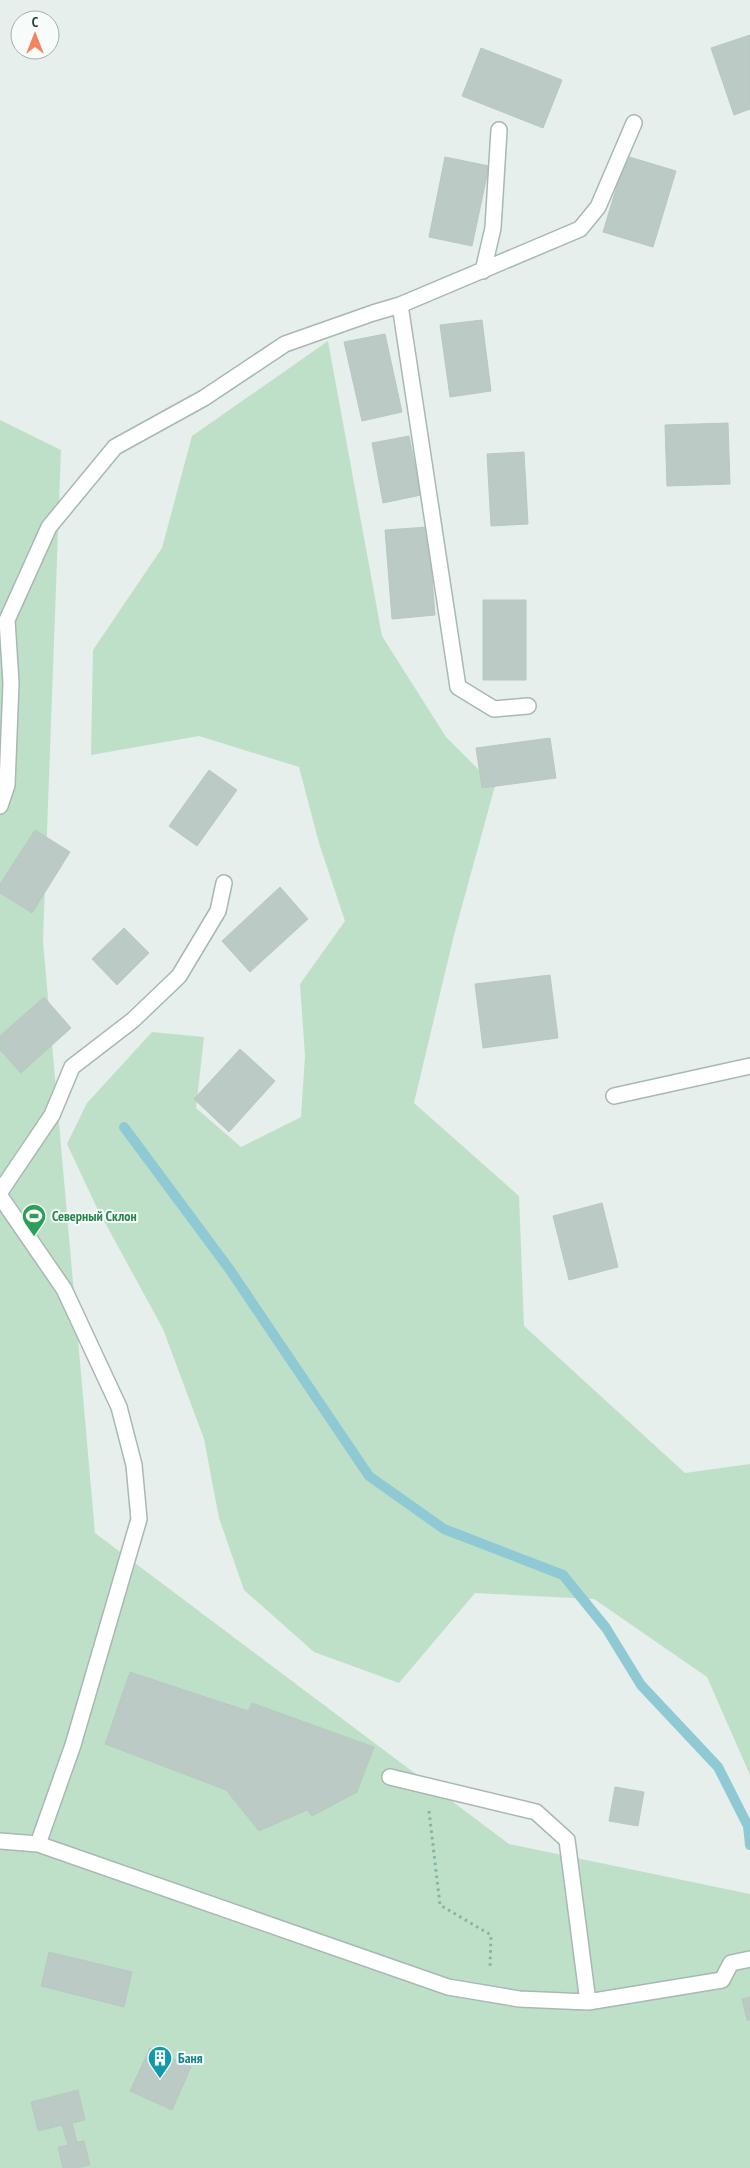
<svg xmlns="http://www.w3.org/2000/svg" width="750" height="2168" viewBox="0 0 750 2168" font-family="'PT Sans Narrow',sans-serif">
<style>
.green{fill:#bfe0c8}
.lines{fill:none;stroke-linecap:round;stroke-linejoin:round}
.stream{stroke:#8ec9d4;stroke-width:10}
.building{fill:#bbcac4;stroke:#b8c9c2}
.minor-casing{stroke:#a8b8b2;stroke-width:18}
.path{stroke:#86b3a5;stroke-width:3;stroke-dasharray:2.5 4;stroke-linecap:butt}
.minor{stroke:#fff;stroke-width:15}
.labels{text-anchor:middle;stroke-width:4;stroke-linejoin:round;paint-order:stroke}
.leisure-label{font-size:14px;font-weight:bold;fill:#27864d;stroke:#f7fbf9;text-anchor:start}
.culture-label{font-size:14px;font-weight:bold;fill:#0d838f;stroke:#f7fbf9;text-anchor:start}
</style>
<rect width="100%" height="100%" fill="#e6efeb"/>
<!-- green -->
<path class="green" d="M328,341L382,636L446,737L495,786L454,935L414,1103L519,1196L524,1326L685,1473L750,1464V1775L707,1677L594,1599L475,1593L399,1683L314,1652L244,1590L219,1518L204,1439L163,1329L97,1208L67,1144L87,1103L152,1032L204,1037L196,1108L241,1147L301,1117L305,1056L300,984L345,921L319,843L299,767L199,736L91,755L93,650L162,548L192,436Z
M0,420L61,450L43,941L95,1533L509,1844L750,1894V2168H0Z"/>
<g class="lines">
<!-- stream -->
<path class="stream" d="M124,1127L230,1270L369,1476L444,1529L563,1575L606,1628L641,1685L718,1767L748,1826L750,1845"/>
</g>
<!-- building -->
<path class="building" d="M750,35V109L734,115L711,48Z
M481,48L562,80L543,128L462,96Z
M626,156L676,171L653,247L603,232Z
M445,157L489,166L472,246L429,237Z
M482,320L491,391L450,397L440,325Z
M385,334L402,412L362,421L344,342Z
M728,423L730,484L667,486L665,425Z
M409,436L421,495L383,503L372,443Z
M524,452L528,524L491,526L487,454Z
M428,527L435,615L392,619L385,530Z
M483,600H526V680H483Z
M550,738L556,778L482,788L476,748Z
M209,770L237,790L197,846L169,826Z
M35,830L70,852L32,913L0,893V884Z
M280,887L308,919L250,972L222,941Z
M124,928L149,953L117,985L92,959Z
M550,975L558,1038L483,1048L475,984Z
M44,997L71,1028L21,1073L0,1050V1036Z
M240,1049L275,1081L229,1132L194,1099Z
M602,1203L618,1267L569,1280L553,1216Z
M130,1672L248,1711L252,1703L374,1747L357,1792L312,1816L307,1810L259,1831L226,1790L105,1744Z
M615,1787L644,1792L638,1826L609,1821Z
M49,1952L132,1972L124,2007L41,1986Z
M750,1997V2020H747L742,1999Z
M150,2048L191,2067L172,2110L130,2091Z
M78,2090L85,2120L72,2123L77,2142L84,2141L90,2165L77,2168H63L58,2147L68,2145L62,2125L38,2131L31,2102Z"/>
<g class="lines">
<defs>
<path id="minor" d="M483,271L493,228L499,130
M400,305L458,687L494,709L528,706
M0,806L7,785L11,683L7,620L49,527L115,447L204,398L285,344L373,313L400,305L580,229L598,207L634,123
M614,1096L750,1066
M0,1192L52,1115L72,1067L133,1020L179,976L218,911L224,883
M0,1196L64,1289L119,1407L134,1465L139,1519L73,1745L38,1844
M390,1777L536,1812L567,1840L588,2002
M0,1841L38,1844L448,1987L519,1999L588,2002L722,1980L731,1963L750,1959"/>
</defs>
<!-- minor casing -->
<use href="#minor" class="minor-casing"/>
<!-- path -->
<path class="path" d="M429,1811L440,1905L491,1935L490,1968"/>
<!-- minor -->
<use href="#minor" class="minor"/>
</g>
<!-- icons -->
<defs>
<symbol id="stadium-pin" viewBox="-11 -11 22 30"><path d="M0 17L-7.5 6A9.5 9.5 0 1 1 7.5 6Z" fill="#2e9e5b" stroke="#f7fbf9"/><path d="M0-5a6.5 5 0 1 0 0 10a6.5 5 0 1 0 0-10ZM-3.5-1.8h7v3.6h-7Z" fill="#fff"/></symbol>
<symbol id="building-pin" viewBox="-11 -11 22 30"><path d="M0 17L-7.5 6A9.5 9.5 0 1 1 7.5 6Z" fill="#0f9aa8" stroke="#f7fbf9"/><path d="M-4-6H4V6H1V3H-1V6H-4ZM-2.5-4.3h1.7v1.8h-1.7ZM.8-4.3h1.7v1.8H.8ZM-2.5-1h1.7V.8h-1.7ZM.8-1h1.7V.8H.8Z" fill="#fff"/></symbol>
</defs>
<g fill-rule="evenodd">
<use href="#stadium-pin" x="20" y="1202" width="28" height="38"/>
<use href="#building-pin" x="146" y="2044" width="28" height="38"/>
</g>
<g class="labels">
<!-- leisure labels -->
<g class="leisure-label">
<text x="52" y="1221">Северный Склон</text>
</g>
<!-- culture labels -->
<g class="culture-label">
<text x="178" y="2063">Баня</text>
</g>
</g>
<!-- north arrow -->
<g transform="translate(35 35)"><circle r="24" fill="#f7fbf9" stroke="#a3b1ad"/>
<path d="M0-4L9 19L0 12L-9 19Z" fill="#f4845f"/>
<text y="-8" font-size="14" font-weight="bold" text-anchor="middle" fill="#24423a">С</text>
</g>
</svg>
